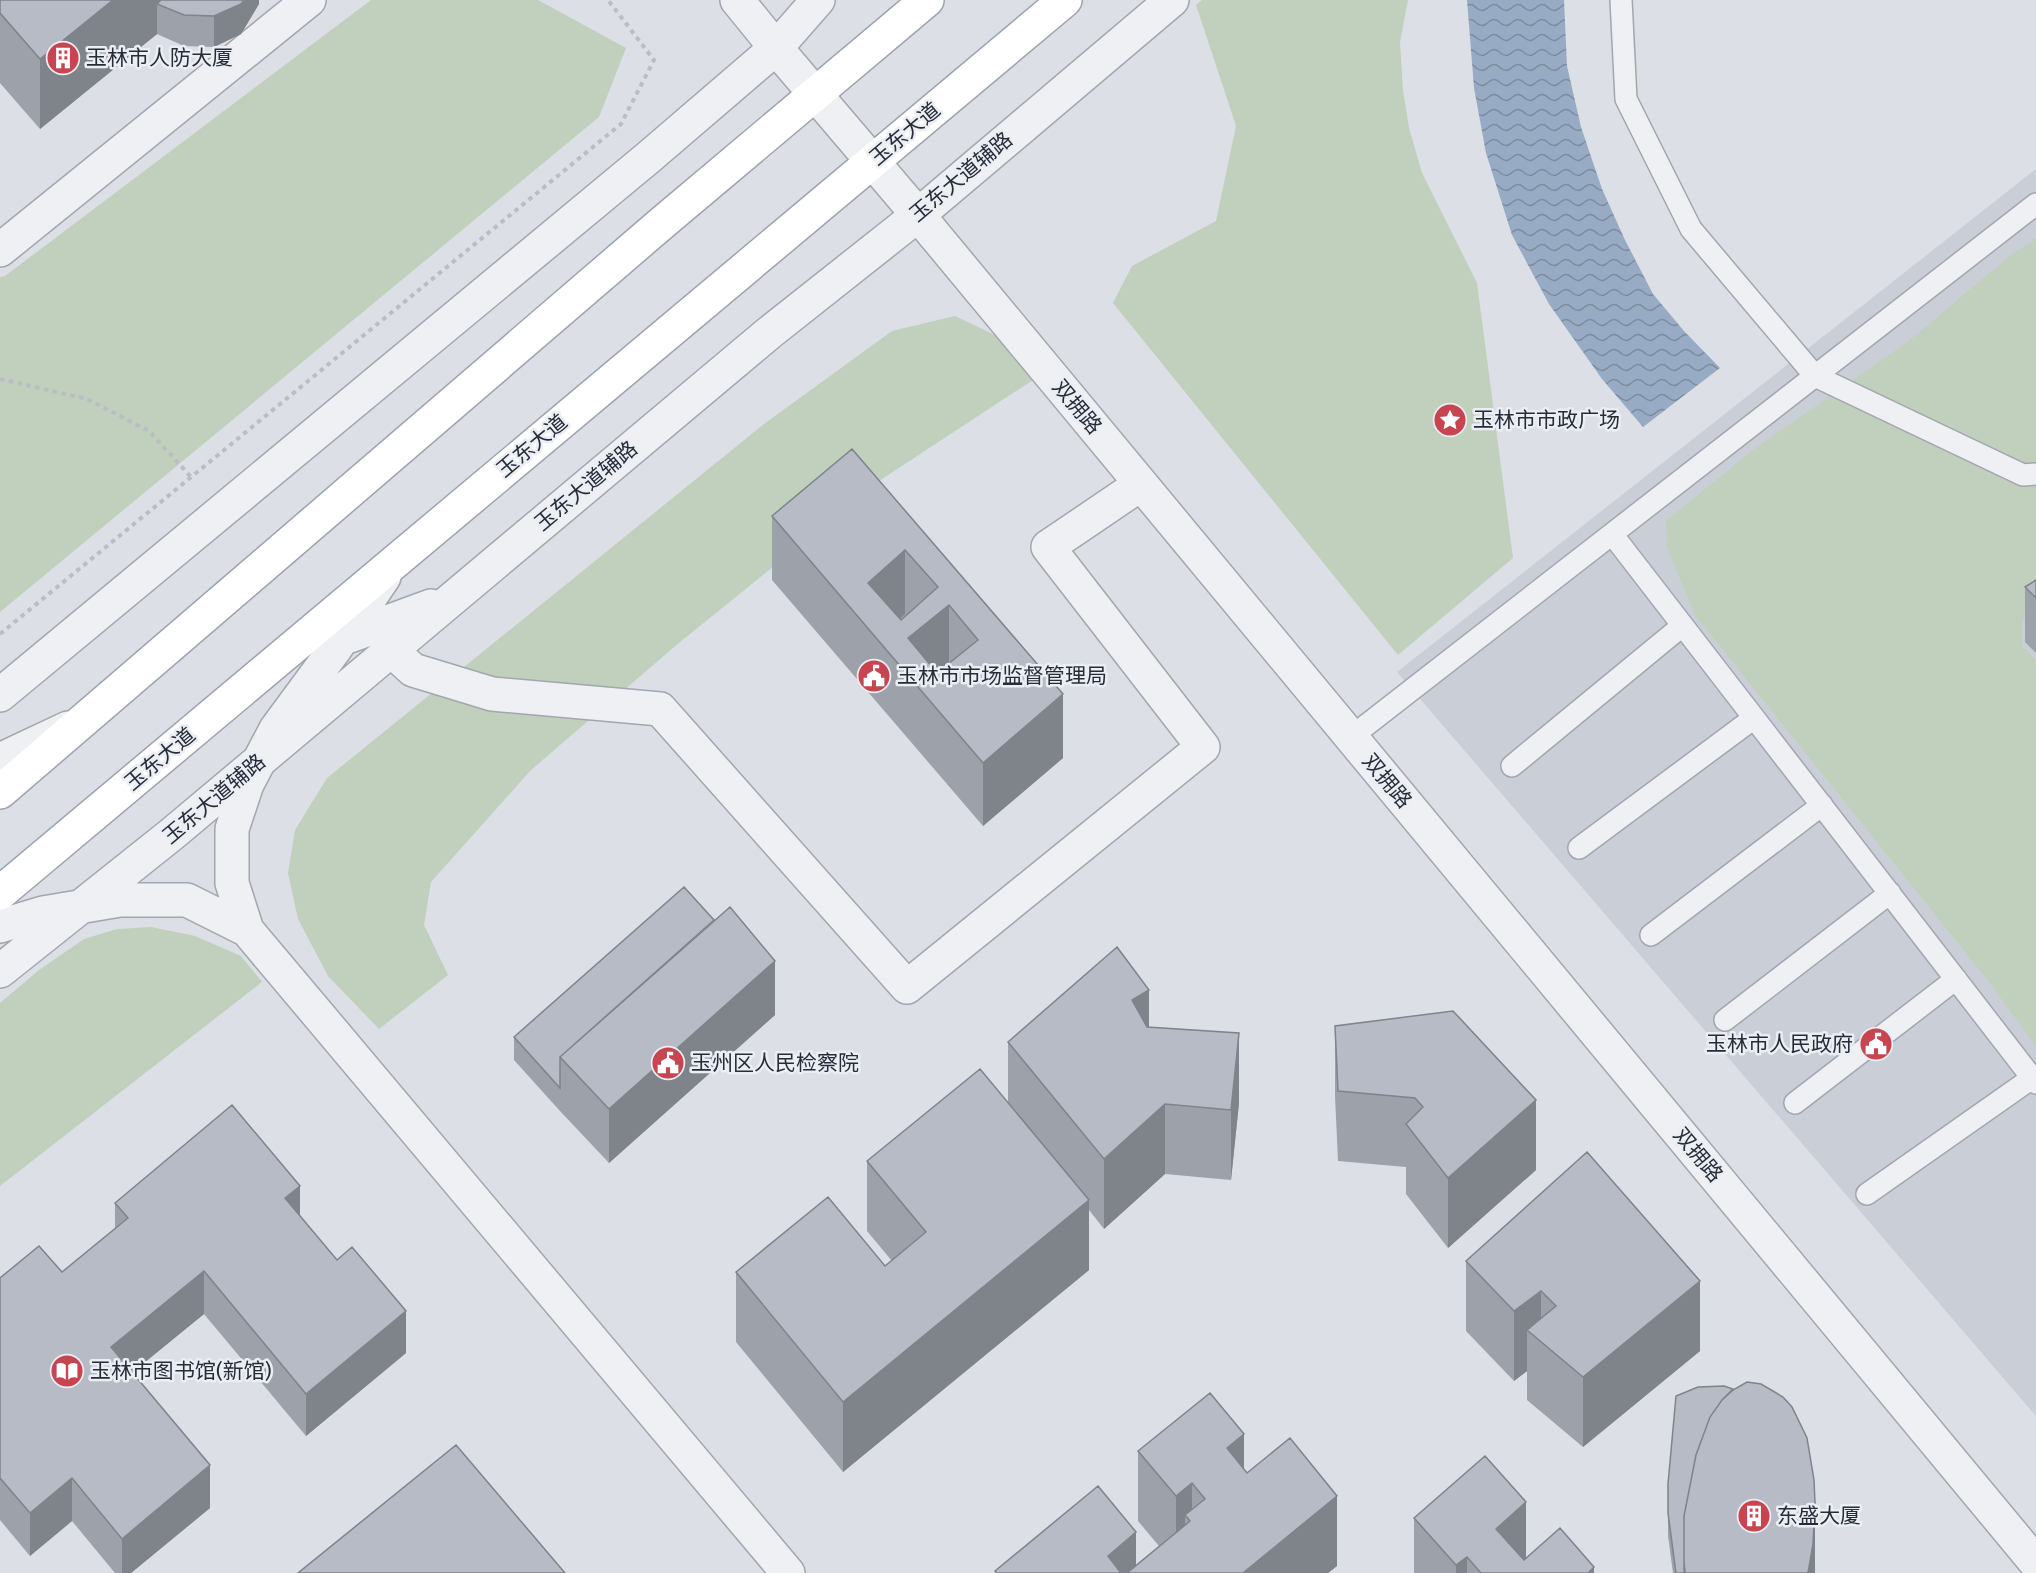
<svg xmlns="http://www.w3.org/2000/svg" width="2036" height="1573" viewBox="0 0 2036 1573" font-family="'Fira Sans','Noto Sans SC',sans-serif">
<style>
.built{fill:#caced6}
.grass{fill:#c1cfbd}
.water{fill:url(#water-waves)}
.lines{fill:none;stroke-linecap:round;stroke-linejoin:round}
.service-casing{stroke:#a2a6ae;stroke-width:24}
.minor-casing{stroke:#a2a6ae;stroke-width:36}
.tertiary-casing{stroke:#a2a6ae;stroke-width:36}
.primary-casing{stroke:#9ca3b0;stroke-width:36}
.path{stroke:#babdc4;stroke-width:4;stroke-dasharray:4.5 4.5;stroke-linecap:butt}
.service{stroke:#eef0f4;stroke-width:21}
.minor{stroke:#eef0f4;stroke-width:33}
.tertiary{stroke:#eef0f4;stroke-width:33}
.primary{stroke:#fff;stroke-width:33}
.wall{fill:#9da1a9}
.shaded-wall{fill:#7f838a}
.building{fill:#b6bbc5;stroke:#7f838a;stroke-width:1.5;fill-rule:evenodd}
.labels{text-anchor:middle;stroke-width:5;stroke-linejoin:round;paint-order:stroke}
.poi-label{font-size:21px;fill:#262d3a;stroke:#ebeef3;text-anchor:start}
.street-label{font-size:21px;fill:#262d3a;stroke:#ebeef3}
</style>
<defs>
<pattern id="water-waves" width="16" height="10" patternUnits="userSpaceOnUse" patternTransform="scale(1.5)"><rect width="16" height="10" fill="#98abc4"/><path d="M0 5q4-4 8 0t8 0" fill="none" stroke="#7c8ca0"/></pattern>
</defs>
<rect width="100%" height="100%" fill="#dcdfe5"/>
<!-- built -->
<path class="built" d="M2036,169V1416L1397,672Z"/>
<!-- grass -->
<path class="grass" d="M371,0H538L626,48L599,117L0,612V277L5,276Z
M1202,0H1408L1400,42L1403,90L1409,128L1422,173L1477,283L1513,558L1398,655L1113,303L1132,266L1216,221L1236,126L1196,5Z
M2036,239V590L2022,621V646L2036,660V1046L1986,978L1695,615L1667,547L1666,521L1753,450L1909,341L2012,254Z
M955,316L997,336L1033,380L882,479L680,642L531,770L431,882L424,925L448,975L379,1029L328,976L298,919L288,873L295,830L327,778L764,424L892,331Z
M151,927L195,936L241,956L262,982L0,1186V1003L39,970L84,939L117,929Z"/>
<!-- water -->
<path class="water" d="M1467,0H1564L1567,66L1581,127L1602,189L1625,240L1653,294L1684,331L1720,368L1643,427L1602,379L1549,304L1512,235L1486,153L1474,88Z"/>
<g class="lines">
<defs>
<path id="service" d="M1621,0L1626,99L1691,229L1815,376L2023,475L2036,474
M1612,534L2036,1083
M1351,737L2036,204
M1512,766L1682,626
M1579,848L1754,718
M1651,935L1822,805
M1725,1020L1890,893
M1795,1103L1956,979
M1867,1194L2032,1078"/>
<path id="minor" d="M0,250L309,0
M391,650L413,670L492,694L660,709L907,987L1203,747L1048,547L1141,484"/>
<path id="tertiary" d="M737,0L776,48L918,215L2036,1563
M384,577L335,649L276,729L247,784L232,829V883L247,930L788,1573
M336,641L431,606
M0,695L649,157L776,48L818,0
M0,760L68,728
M0,926L43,913L120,900H187L247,930
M0,971L172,834L769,333L918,215L1172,0"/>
<path id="primary" d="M0,792L662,223L927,0
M0,893L1065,0"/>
</defs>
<!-- service casing -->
<use href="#service" class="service-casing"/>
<!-- minor casing -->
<use href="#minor" class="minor-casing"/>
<!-- tertiary casing -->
<use href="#tertiary" class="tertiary-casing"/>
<!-- primary casing -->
<use href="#primary" class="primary-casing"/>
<!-- path -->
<path class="path" d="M0,379L87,399L149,431L191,477
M0,634L621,124L654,60L608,0"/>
<!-- service -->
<use href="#service" class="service"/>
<!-- minor -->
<use href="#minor" class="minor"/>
<!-- tertiary -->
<use href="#tertiary" class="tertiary"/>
<!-- primary -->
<use href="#primary" class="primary"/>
</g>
<!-- wall -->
<path class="wall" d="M0,0H259V4L241,34L214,47L184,46L157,34L40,129L0,83Z
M852,449L1063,758L983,826L772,580V516Z
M2036,580V653L2025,642V587Z
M714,920L775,1015L609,1163L560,1111L514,1060V1037Z
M1335,1026L1536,1170L1448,1248L1406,1194V1167L1338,1161L1335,1096Z
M1149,1027L1239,1103L1231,1180L1165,1174L1104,1229L1089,1210V1270L843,1472L736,1342V1272L885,1266L892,1261L867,1231V1161L1008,1102V1042Z
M115,1203L300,1216L406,1353L306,1436L204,1314L132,1372L210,1508L131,1573H115L72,1521L30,1556L0,1520V1278L62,1272L115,1228Z
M1466,1261L1700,1351L1583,1447L1527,1400V1371L1514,1381L1466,1331Z
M1138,1451L1244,1469L1337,1566L1328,1573H995V1571L1136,1565L1159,1546L1138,1521Z
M1668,1484L1815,1573H1673L1668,1536Z
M1414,1518L1526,1557L1594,1573H1414Z"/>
<!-- shaded-wall -->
<path class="shaded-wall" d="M113,0H192L157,4V34L40,129V59Z
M244,0H259V4L241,34L214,47V16Z
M905,550V614L877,639L868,583Z
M949,605V669L922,691L908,638Z
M1063,694V758L983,826V763Z
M775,961V1015L609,1163V1109Z
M1149,990V1060L1132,1000Z
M1239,1033V1103L1231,1180V1110Z
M1536,1100V1170L1448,1248V1178Z
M1165,1104V1174L1104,1229V1159Z
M300,1186V1228L285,1198Z
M1089,1200V1270L843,1472V1402Z
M204,1271V1314L111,1390V1347Z
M1700,1281V1351L1583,1447V1377Z
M1541,1291V1342L1527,1330V1371L1514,1381V1311Z
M406,1311V1353L306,1436V1394Z
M1244,1434V1504L1227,1448Z
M210,1465V1508L131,1573H122V1539Z
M72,1478V1521L30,1556V1513Z
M1192,1483V1553L1190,1521L1185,1515V1559L1176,1566V1496Z
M1337,1496V1566L1328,1573H1243Z
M1526,1502V1572L1496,1529Z
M1815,1503V1573H1808Z
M1136,1532V1573H1108V1556Z
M1467,1557V1573H1456V1565Z
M1594,1567V1573H1588Z"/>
<!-- building -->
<path class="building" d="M0,0H113L40,59L0,13Z
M161,0H244L241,4L214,16L184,15L157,4Z
M852,449L1063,694L983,763L772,516ZM905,550L938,587L901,620L868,583ZM949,605L978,640L937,673L908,638Z
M2036,580V598L2025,587Z
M684,887L714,920L560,1057V1088L514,1037Z
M730,907L775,961L609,1109L560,1057Z
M1117,947L1149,990L1132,1000L1147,1027L1239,1033L1231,1110L1165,1104L1104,1159L1008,1042Z
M1453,1011L1536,1100L1448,1178L1406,1124L1423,1107L1415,1098L1338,1091L1335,1026Z
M980,1069L1089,1200L843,1402L736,1272L828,1197L885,1266L926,1232L867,1161Z
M232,1105L300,1186L285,1198L337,1260L352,1247L406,1311L306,1394L204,1271L111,1347L210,1465L122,1539L72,1478L30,1513L0,1478V1278L39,1246L62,1272L128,1218L115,1203Z
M1587,1152L1700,1281L1583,1377L1527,1330L1556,1306L1541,1291L1514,1311L1466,1261Z
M1747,1382L1761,1384L1783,1397L1792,1407L1807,1438L1814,1480L1815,1503L1813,1544L1808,1573H1685L1684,1561V1516L1696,1455L1710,1417L1722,1400L1733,1390Z
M1724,1386L1733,1389L1722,1400L1710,1417L1696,1455L1684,1516V1573H1676L1668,1513V1484L1676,1396L1698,1387Z
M1210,1393L1244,1434L1227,1448L1247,1473L1290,1438L1337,1496L1243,1573H1127L1190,1521L1185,1515L1205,1499L1192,1483L1176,1496L1138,1451Z
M456,1445L565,1573H298Z
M1485,1456L1526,1502L1496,1529L1524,1560L1560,1528L1594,1567L1588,1573H1481L1467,1557L1456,1565L1414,1518Z
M1098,1486L1136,1532L1108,1556L1121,1573H997L995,1571Z"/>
<!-- icons -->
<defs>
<symbol id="building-disc" viewBox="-11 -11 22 22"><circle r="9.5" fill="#c64550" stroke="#ebeef3"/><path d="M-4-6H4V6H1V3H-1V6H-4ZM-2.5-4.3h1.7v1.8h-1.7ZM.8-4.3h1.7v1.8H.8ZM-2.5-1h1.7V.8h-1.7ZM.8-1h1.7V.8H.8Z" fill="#fff"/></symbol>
<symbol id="sight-disc" viewBox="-11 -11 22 22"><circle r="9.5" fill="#c64550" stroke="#ebeef3"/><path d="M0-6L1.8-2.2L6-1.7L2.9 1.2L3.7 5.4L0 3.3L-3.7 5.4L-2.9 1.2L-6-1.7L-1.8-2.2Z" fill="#fff"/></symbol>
<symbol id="civic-disc" viewBox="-11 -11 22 22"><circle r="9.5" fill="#c64550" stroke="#ebeef3"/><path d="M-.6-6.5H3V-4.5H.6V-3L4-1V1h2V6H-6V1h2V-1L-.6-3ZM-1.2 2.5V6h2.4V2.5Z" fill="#fff"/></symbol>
<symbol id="library-disc" viewBox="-11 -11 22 22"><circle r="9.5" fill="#c64550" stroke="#ebeef3"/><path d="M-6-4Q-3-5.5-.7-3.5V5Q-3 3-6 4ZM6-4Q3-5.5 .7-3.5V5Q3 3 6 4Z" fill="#fff"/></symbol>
</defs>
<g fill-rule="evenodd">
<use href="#building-disc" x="44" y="39" width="38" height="38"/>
<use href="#sight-disc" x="1431" y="401" width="38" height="38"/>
<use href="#civic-disc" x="855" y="657" width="38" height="38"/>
<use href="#civic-disc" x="1857" y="1025" width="38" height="38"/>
<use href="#civic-disc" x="649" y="1044" width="38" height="38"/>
<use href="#library-disc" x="48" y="1352" width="38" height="38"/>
<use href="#building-disc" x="1735" y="1497" width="38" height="38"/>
</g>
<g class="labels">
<!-- poi labels -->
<g class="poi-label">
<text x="86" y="65">玉林市人防大厦</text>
<text x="1473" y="427">玉林市市政广场</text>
<text x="897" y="683">玉林市市场监督管理局</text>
<text x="1853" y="1051" text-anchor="end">玉林市人民政府</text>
<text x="691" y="1070">玉州区人民检察院</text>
<text x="90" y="1378">玉林市图书馆(新馆)</text>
<text x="1777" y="1523">东盛大厦</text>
</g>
<!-- street labels -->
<g class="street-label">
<text transform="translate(905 134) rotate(-40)" y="7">玉东大道</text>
<text transform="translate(961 177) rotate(-40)" y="7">玉东大道辅路</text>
<text transform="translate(1077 407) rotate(50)" y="7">双拥路</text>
<text transform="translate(532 446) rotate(-40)" y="7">玉东大道</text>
<text transform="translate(586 486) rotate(-40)" y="7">玉东大道辅路</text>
<text transform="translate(160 759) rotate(-40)" y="7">玉东大道</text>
<text transform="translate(1387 781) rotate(50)" y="7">双拥路</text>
<text transform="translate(214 799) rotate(-40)" y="7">玉东大道辅路</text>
<text transform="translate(1698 1155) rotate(50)" y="7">双拥路</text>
</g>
</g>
</svg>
